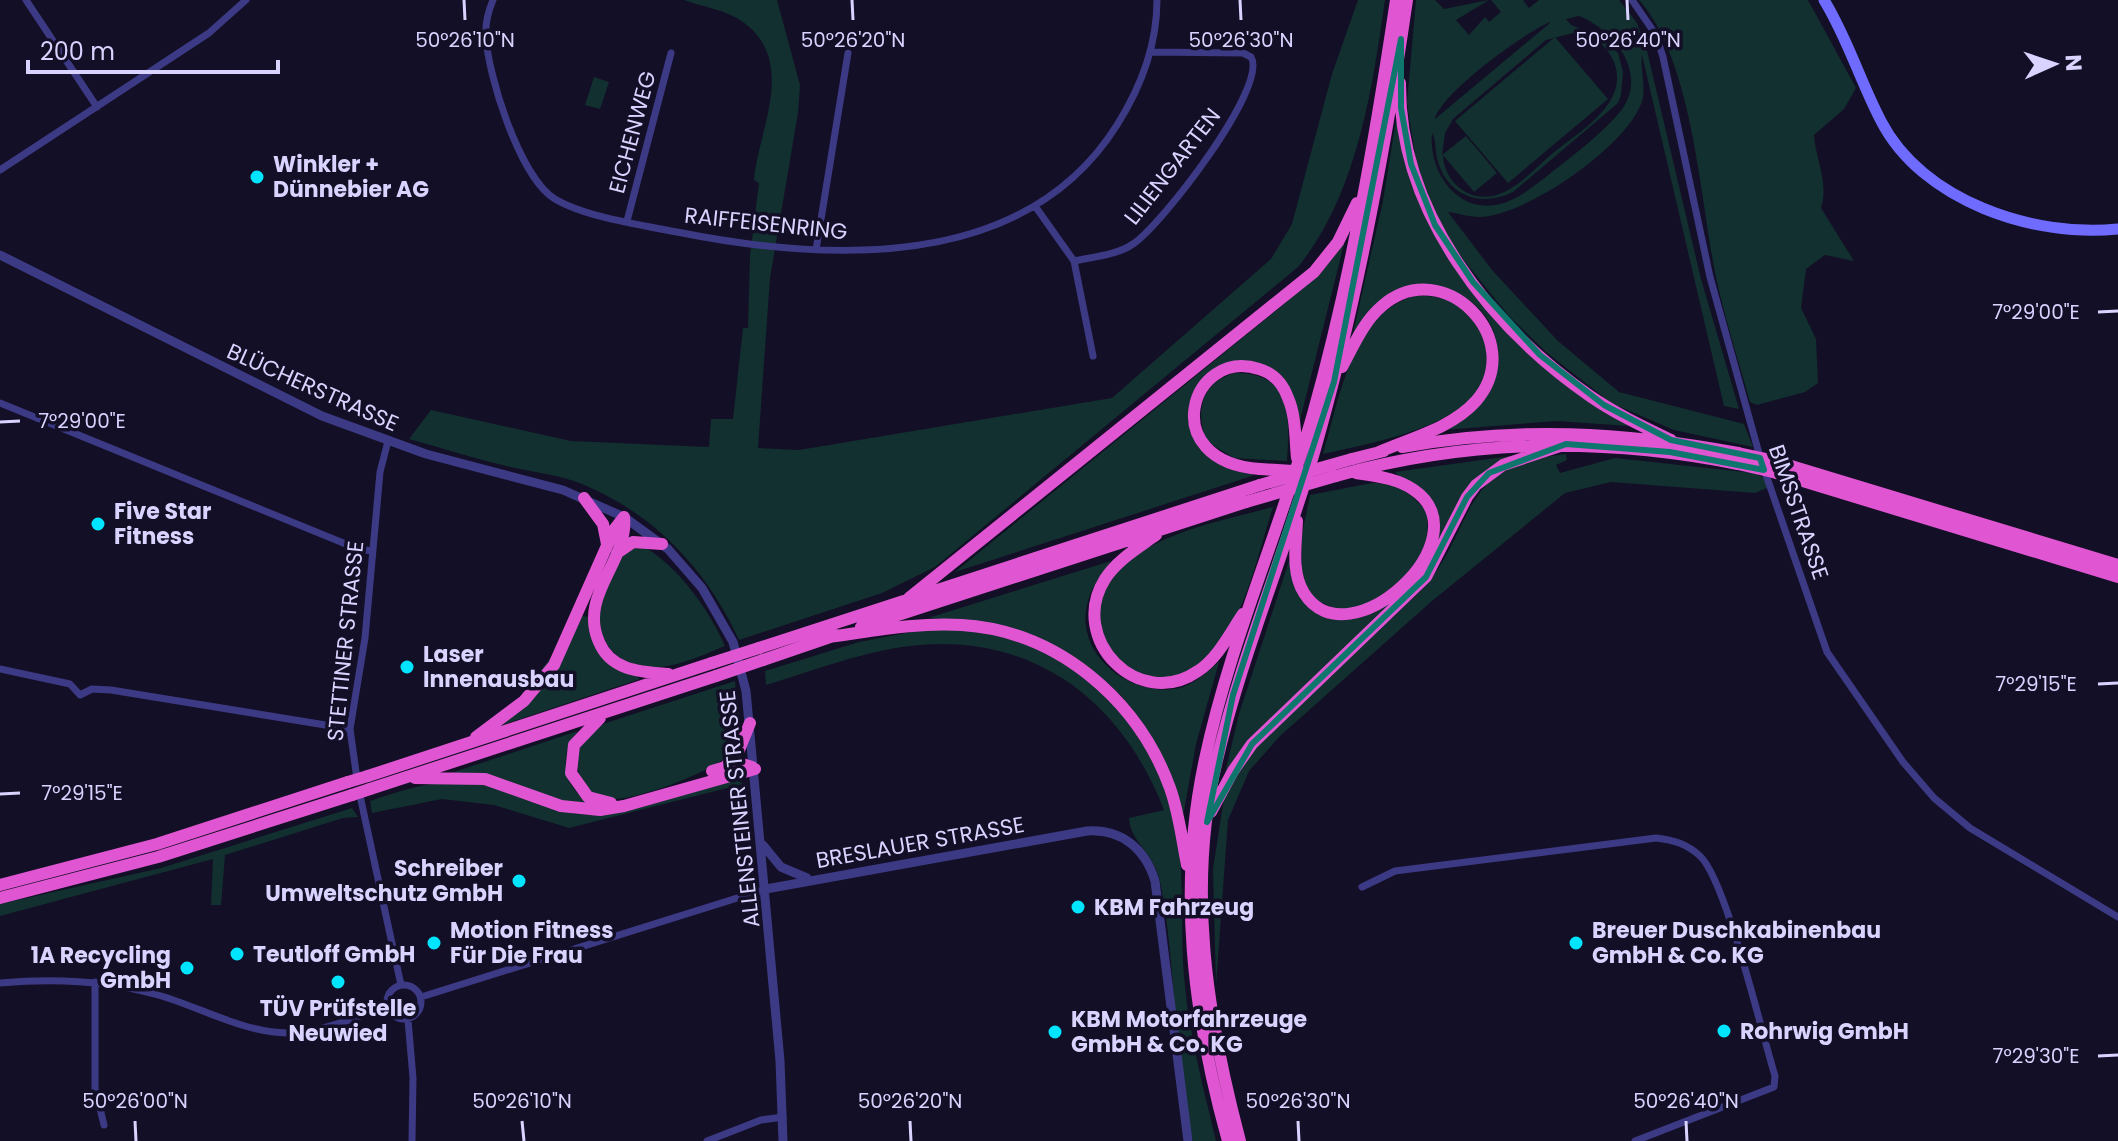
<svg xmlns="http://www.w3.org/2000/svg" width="2118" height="1141" viewBox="0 0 2118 1141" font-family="Poppins,sans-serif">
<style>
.green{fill:#12302f;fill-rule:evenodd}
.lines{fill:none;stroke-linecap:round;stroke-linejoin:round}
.minor{stroke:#3d3a85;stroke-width:7}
.tertiary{stroke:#3d3a85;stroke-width:9}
.secondary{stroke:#6f6bff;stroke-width:11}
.trunk{stroke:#e055d1;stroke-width:12}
.trunk-bridge{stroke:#e055d1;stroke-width:12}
.marked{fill:none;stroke:#0f766e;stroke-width:6;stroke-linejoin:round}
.ticks{fill:none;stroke:#d9d4ff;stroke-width:3}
.poi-dot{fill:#00e5ff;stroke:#130f26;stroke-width:3}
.labels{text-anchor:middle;stroke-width:7;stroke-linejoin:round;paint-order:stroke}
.street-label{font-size:22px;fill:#d9d4ff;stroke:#130f26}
.poi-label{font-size:22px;font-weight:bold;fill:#d9d4ff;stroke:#130f26;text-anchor:start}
.ticks-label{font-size:20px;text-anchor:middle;fill:#d9d4ff;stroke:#130f26;stroke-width:7;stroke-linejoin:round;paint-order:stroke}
</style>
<rect width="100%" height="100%" fill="#130f26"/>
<!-- green -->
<path class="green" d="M684,0H777L800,85L798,113L770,278L758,448L799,450L1112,398L1271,259L1292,224L1332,74L1358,0H1385C1372,91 1357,194 1298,267L935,567L882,593L739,640C707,570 655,514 582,484C560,475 533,472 510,467C476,459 442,448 409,439L431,410L571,441L709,447L711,419H733L743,328H748L750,256L759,183L754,180C758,130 798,62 743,22C727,10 703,7 684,0Z
M1416,0H1435L1444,9L1489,0L1456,20L1469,35L1485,17L1489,22L1501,12L1491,0H1523L1529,8L1539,0H1619L1637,23L1647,51L1701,279L1739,409L1724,406L1642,55C1640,69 1647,91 1641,104C1624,148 1526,216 1479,217C1469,217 1458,213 1448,212L1492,270L1558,341L1619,392L1744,424L1753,447L1674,430L1611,403L1546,352L1509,316L1452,246L1434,211L1416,161L1407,103ZM1579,16C1614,30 1650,74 1620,112C1604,131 1581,149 1561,165C1542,179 1523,198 1500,204C1457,215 1428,170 1432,133C1436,140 1435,149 1437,158C1446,196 1480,208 1513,192L1618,103L1621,95L1623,72L1618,53L1604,38L1571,25L1566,19ZM1550,22V23L1435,119C1441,93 1524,33 1550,22ZM1577,32C1594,37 1607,45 1614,62C1630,103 1580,131 1553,153C1536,167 1516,191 1493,196C1467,201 1444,181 1443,155L1474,192L1497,173L1466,136L1442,155L1445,133L1453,119L1546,40Z
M1639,0H1808L1856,88L1844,109L1814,135C1816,161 1829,183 1821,208L1854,261L1825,255L1806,269L1801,308L1816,339L1818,383L1805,392L1757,405L1750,402C1738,359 1724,316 1715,272C1700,195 1692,59 1639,0Z
M1555,37L1608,99L1508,183L1455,121Z
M594,77L609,82L600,109L585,105Z
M1397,114L1410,177L1441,246L1501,323L1628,426L1557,421L1443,430C1458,415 1485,397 1495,378C1498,371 1498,361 1498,353C1495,309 1460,285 1419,289C1406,290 1395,290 1384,298C1370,308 1361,327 1351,342L1383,201Z
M1344,244L1300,420L1264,366C1178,346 1153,459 1255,475L955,572L1283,305L1321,272Z
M1417,295C1449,298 1465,301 1481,332C1525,418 1375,442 1323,454C1340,398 1351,313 1417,295Z
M1234,373C1292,372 1290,416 1287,461L1234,458L1206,441C1196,411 1200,384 1234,373Z
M1566,454L1567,460L1556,465L1560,473L1615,458L1754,473L1766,479L1767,488L1755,493L1611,482L1565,493L1432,601L1280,736L1249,771L1228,820L1216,985L1213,869L1224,798L1249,753L1427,585C1478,517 1460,465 1566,454Z
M1510,456L1484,474L1431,568L1224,777L1239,714L1289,561H1292L1303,600L1318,613L1346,620L1383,606L1435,550C1442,525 1439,501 1417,485C1409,480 1400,478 1395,472Z
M1372,483C1398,483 1411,493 1427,512L1428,543L1408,574L1371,604L1340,611L1314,599L1302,578L1301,539L1310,495Z
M1273,507C1257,556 1245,625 1204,661C1143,715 1061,628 1117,571C1155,532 1222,521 1273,507Z
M644,547C678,566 710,611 725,646C705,654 682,665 661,667C621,671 593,643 601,604C604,587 615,569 622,553L629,548Z
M1111,561C1102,574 1090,588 1087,605C1075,657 1135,701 1183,687C1197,682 1208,671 1219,662L1196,744L1183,816C1152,686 1057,624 928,618Z
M582,616L589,617L592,637L640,679L499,726Z
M927,629C943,630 960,629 976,631C1073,645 1150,723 1173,816C1187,870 1179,930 1185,986C1190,1038 1204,1090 1216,1141H1193C1172,1056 1177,966 1160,881C1154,853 1130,842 1129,818L1164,810C1120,696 1027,629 902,647C856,654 811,671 766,685L765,671L859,642Z
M735,681C736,699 746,733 735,749C722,769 635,801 611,799C599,799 592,793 583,788L574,756L591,730L606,723Z
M578,731C557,756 563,793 595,804L578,806L448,774Z
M738,780L743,784L569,828L494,805L442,799L372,813L370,801C407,788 452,774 491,786C525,796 555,814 591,815Z
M352,808L358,817L343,818L225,855L221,905H211L213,859L0,916V904L161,868Z"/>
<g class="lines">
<!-- minor -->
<path class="minor" d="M26,0L97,107
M493,0C488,12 485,22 486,35C487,74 520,178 555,199C585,217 641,225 677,232C827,262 1024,273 1117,125C1141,87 1157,45 1157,0
M1632,0L1656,35L1663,57L1710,277L1760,457
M0,170L209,33L246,0
M1035,206L1074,261L1093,356
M627,221L671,53
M816,250L848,53
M1074,261C1093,257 1117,255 1133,244C1161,226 1269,86 1251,57L1243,53L1151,52
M0,403L358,549L372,551
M1764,469L1827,652L1903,762L1934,798L1970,828L2118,917
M0,669L70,684L80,695L92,689L111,690L350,729
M357,779L350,729L365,638L380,472L388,441
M359,791L401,985
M1362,887L1395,871L1656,838C1674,840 1687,844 1700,856C1726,880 1762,1034 1775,1076L1774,1087L1635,1141
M95,982V1088L104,1125
M0,983C54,978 106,980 158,995C200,1007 242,1032 287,1033C321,1033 355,1017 387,1007
M387 1002a17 17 0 1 1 34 0a17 17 0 1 1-34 0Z
M421,997L766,889
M408,1020L413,1078L412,1141
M707,1141L761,1120L783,1117"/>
<!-- tertiary -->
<path class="tertiary" d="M0,255L322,416L426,454L563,490L624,517L668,549L702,588L733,642L746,691L780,1061L783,1141
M763,845L781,867L807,878
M766,889L1087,831C1121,829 1145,848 1155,881L1188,1141"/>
<!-- secondary -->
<path class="secondary" d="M1824,0C1848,39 1860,81 1881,121C1922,201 2034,238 2118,229"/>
<!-- trunk -->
<path class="trunk" d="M1400,83C1399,211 1489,326 1590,396C1616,414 1644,427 1671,440
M1342,367C1353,347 1363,322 1382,306C1443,253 1529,340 1476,401C1452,428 1411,438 1379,452
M1402,447C1516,426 1624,432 1738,453
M1352,459L1384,451
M1771,460L2118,565
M1260,469C1155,461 1191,347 1259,369C1273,373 1283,384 1288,398C1296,416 1295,438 1297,458
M1773,472L2118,577
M1336,476C1469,439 1603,437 1738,464
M584,498L603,524L607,544
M624,517C629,561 578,595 599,642C611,671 641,672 668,674
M1297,521C1296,544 1291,573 1304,593C1348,664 1485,538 1414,490C1397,478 1375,476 1356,473
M1156,535C1138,548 1117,560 1105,579C1067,639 1139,712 1198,671C1218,658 1230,633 1243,614
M617,553L633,542L662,544
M909,598L1314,272L1338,242L1357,203
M861,627L1246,502
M829,637C873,631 918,622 962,625C1058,631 1138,700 1170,788C1179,813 1182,840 1187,865
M759,648L1260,485
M763,660L836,635
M600,718L574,745L571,773L588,797L611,803
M476,737L524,701L554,665L614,530L624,517
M726,766L739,750L750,723
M712,771L739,763L752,767
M368,776L712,663
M415,778L485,779L561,806L600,810L624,806L755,769
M370,789L716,676
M1211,812L1233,771L1252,744L1426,577L1467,497L1476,485L1503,465L1566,444
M0,885L157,844L348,782
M0,898L158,857L352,795
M1228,1141C1193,1016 1177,888 1205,759C1230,642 1280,530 1313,414C1351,278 1375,140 1396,0
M1240,1141C1207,1017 1186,887 1217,760C1242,654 1285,554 1315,449C1357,302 1385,152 1407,0"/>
<!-- trunk-bridge -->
<path class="trunk-bridge" d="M1738,453L1771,460
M1738,464L1773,472
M1260,469L1293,471
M1260,485L1352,459
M1246,502L1336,476
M712,663L759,648
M716,676L763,660
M348,782L368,776
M352,795L370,789"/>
</g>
<!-- marked area -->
<path class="marked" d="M1401,39V108L1411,164L1435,225L1473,282L1540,355L1604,405L1671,440L1760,458L1764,470L1670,452L1566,444L1489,473L1467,497L1426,577L1252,744L1207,822L1233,695L1334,382Z"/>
<!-- ticks -->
<path class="ticks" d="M464,0L465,20M852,0L853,20M1240,0L1241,20M1627,0L1628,20M2098,312L2118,311M0,422L20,421M2098,684L2118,683M0,794L20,793M2098,1056L2118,1055M135,1121L136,1141M522,1121L524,1141M910,1121L911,1141M1298,1121L1299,1141M1686,1121L1687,1141"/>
<!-- markers -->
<g class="poi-dot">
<circle cx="257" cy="177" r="8"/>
<circle cx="98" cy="524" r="8"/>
<circle cx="407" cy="667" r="8"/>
<circle cx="519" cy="881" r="8"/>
<circle cx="1078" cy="907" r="8"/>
<circle cx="434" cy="943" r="8"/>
<circle cx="1576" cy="943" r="8"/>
<circle cx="237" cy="954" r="8"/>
<circle cx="187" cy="968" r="8"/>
<circle cx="338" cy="982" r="8"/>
<circle cx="1724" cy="1031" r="8"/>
<circle cx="1055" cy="1032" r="8"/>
</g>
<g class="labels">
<!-- street labels -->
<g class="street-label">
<text transform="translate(632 132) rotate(-75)" y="8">EICHENWEG</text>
<text transform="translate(1172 166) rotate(-52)" y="8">LILIENGARTEN</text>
<text transform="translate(766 223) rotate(6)" y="8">RAIFFEISENRING</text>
<text transform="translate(313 387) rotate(24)" y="8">BLÜCHERSTRASSE</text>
<text transform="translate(1799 512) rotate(71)" y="8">BIMSSTRASSE</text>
<text transform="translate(345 641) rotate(-84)" y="8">STETTINER STRASSE</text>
<text transform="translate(739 809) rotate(-96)" y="8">ALLENSTEINER STRASSE</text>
<text transform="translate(920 842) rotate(-10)" y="8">BRESLAUER STRASSE</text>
</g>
<!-- poi labels -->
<g class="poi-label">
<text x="273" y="172">Winkler +<tspan x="273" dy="25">Dünnebier AG</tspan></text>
<text x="114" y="519">Five Star<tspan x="114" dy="25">Fitness</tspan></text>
<text x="423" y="662">Laser<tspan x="423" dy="25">Innenausbau</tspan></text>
<text x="503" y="876" text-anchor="end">Schreiber<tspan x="503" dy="25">Umweltschutz GmbH</tspan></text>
<text x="1094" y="915">KBM Fahrzeug</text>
<text x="450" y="938">Motion Fitness<tspan x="450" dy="25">Für Die Frau</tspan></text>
<text x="1592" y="938">Breuer Duschkabinenbau<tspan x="1592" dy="25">GmbH &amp; Co. KG</tspan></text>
<text x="253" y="962">Teutloff GmbH</text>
<text x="171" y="963" text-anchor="end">1A Recycling<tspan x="171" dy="25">GmbH</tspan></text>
<text x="338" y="1016" text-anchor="middle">TÜV Prüfstelle<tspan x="338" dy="25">Neuwied</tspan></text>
<text x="1071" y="1027">KBM Motorfahrzeuge<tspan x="1071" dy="25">GmbH &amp; Co. KG</tspan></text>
<text x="1740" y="1039">Rohrwig GmbH</text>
</g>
</g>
<g class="ticks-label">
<text x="465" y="47">50°26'10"N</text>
<text x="853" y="47">50°26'20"N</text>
<text x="1241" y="47">50°26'30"N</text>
<text x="1628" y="47">50°26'40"N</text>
<text x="2036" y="319">7°29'00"E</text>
<text x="82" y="428">7°29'00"E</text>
<text x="2036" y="691">7°29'15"E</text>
<text x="82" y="800">7°29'15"E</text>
<text x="2036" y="1063">7°29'30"E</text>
<text x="135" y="1108">50°26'00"N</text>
<text x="522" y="1108">50°26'10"N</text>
<text x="910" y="1108">50°26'20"N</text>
<text x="1298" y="1108">50°26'30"N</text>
<text x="1686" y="1108">50°26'40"N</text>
</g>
<!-- north arrow -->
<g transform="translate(2054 64) rotate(87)" stroke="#130f26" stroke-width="6" paint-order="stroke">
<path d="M0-6L14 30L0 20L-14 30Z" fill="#d9d4ff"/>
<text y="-12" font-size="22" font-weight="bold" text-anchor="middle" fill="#d9d4ff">N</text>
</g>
<!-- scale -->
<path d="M28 60v12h250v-12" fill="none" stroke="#d9d4ff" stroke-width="4"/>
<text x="40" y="60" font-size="24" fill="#d9d4ff" stroke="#130f26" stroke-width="6" paint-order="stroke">200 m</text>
</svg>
